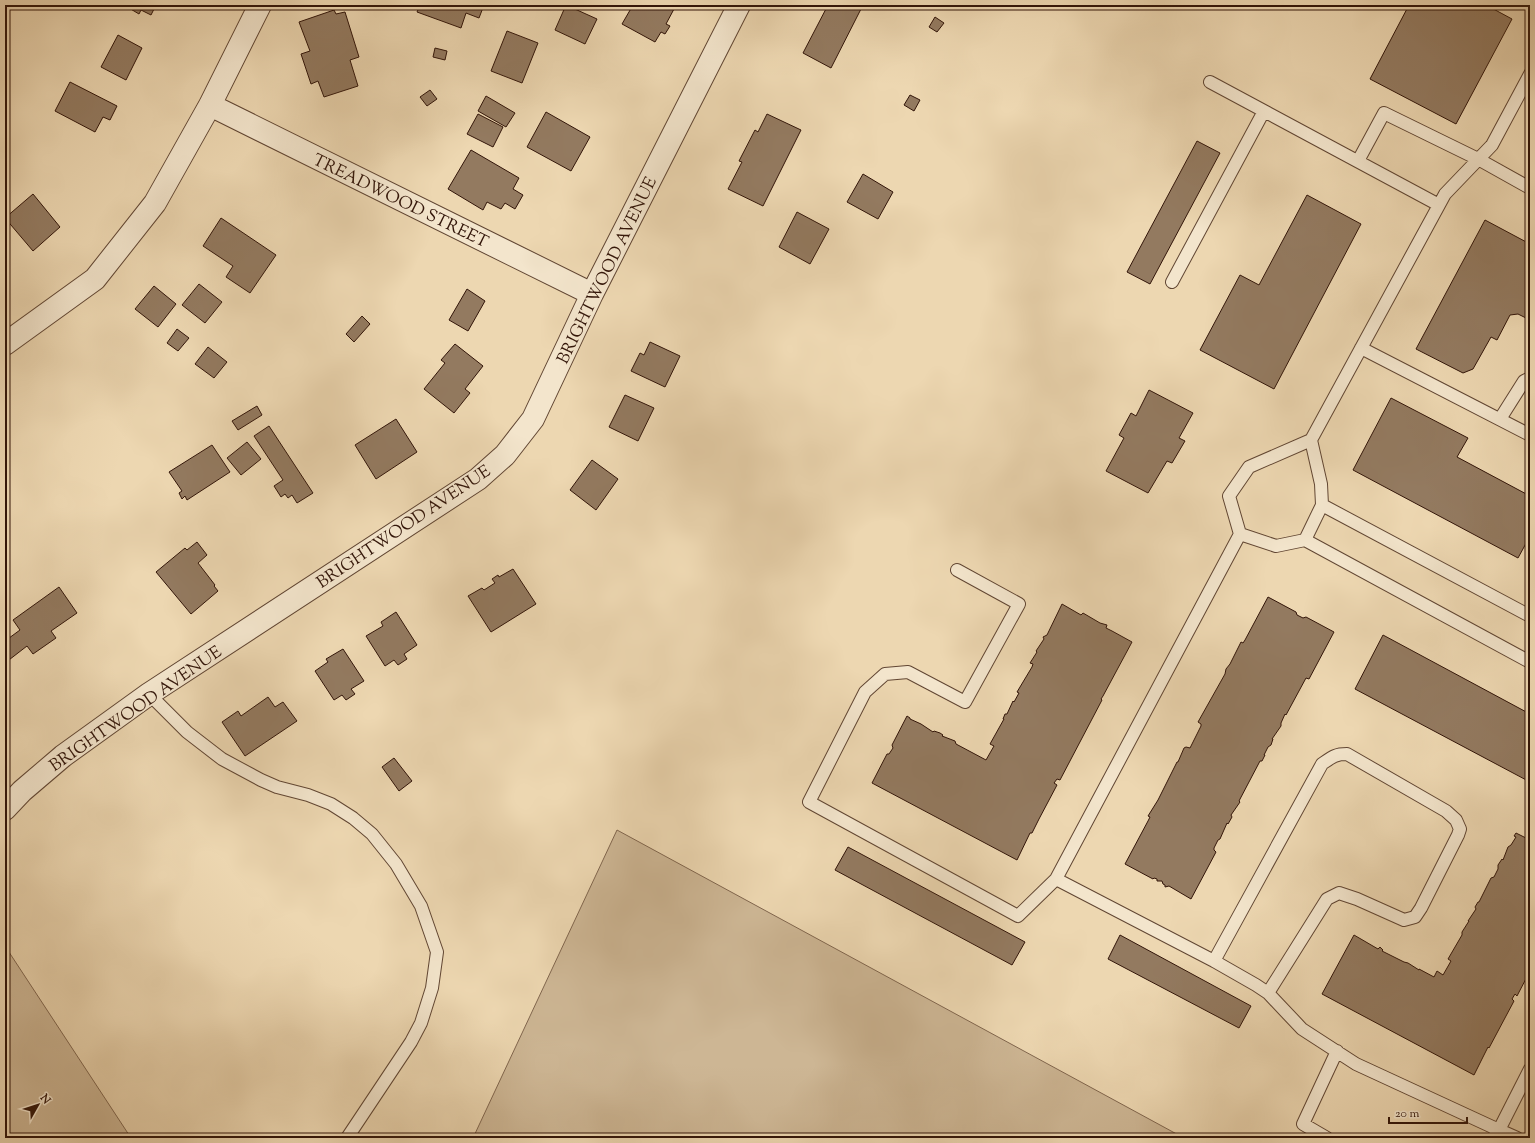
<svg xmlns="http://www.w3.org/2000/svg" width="1535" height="1143" viewBox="0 0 1535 1143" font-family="'Sorts Mill Goudy',serif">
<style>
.green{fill:#cdb694;stroke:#80664e}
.building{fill:#937a60;stroke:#321509}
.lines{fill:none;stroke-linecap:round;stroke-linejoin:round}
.service-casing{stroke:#614633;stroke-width:14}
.minor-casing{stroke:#614633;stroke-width:24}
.service{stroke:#f3e5cc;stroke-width:12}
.minor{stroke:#f3e5cc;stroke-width:22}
.labels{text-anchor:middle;stroke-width:3;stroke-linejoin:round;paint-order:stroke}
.street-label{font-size:17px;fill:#321509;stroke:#f3e5cc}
</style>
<rect width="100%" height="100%" fill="#edd7b1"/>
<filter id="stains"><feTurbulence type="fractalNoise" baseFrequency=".005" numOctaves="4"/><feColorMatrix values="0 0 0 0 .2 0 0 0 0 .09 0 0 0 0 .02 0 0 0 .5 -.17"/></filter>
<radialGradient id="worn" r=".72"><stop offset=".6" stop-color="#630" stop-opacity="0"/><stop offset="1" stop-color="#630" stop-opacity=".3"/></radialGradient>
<!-- green -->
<path class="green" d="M617,830L1184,1138H473Z
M5,946L131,1138H5Z"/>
<!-- building -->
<path class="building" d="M124,5H156L151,15L141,10L139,14Z
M420,5H484L479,18L466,13L461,28L417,12Z
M566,5L597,19L585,44L555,30Z
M633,5H667L674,9L666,24L670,26L665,34L661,32L655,42L622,24Z
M828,5H858L862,7L831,68L803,53Z
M1409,5H1486L1512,19L1456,124L1370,79Z
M334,10L336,14L345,12L359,57L350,60L358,86L324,97L318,81L311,84L301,54L310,51L299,22Z
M935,17L944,23L937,32L929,27Z
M507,31L538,43L522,83L491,71Z
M118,35L142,48L126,80L101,67Z
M435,48L447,51L445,60L433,57Z
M70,82L117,106L110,120L103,117L95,132L55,111Z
M430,90L437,99L427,106L420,97Z
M910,95L920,100L914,111L904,105Z
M486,96L515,113L506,127L478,111Z
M546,112L590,137L571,171L527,147Z
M478,114L503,127L493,147L467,134Z
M767,114L801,130L763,206L728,189L742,162L739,161L755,130L758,132Z
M1197,141L1220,153L1150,284L1127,272Z
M471,150L519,178L513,189L523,195L515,209L505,203L501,209L487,202L483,210L448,189Z
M863,174L893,192L878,219L847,202Z
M33,194L60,227L33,251L5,218Z
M1307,195L1361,224L1274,389L1200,350L1240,275L1259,285Z
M797,212L829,229L810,264L779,247Z
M221,218L276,255L250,293L226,277L233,266L203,246Z
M1485,220L1530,244V320L1518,314L1510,315L1497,340L1491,337L1473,369L1463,373L1416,349Z
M199,284L222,302L205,323L182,305Z
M154,286L176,304L158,327L135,309Z
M467,289L485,301L468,331L449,320Z
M362,316L370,324L354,342L346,334Z
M177,329L189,338L178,351L167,343Z
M650,342L680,356L665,387L631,371L640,353L644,355Z
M455,344L483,366L465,389L470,393L454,413L424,389L445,363L441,360Z
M208,347L227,362L214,378L195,364Z
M1149,390L1193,413L1179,438L1185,441L1172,463L1167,461L1148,493L1106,471L1124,438L1119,435L1131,413L1136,416Z
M625,395L654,408L638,441L609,427Z
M1391,398L1468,438L1457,457L1530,496V536L1518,558L1353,470Z
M257,406L262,415L238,430L232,421Z
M396,419L417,452L376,479L355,445Z
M269,426L313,493L297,503L292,495L288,498L285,494L281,497L274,486L283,480L254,436Z
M247,442L261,459L241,475L227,458Z
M212,445L230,472L187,500L185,496L182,499L179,493L182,491L169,472Z
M592,460L618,479L596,510L570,490Z
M197,542L207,555L198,563L215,585L214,586L218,591L191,614L156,572L185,548L187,550Z
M513,569L536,604L491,632L468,596L482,588L484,590L495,583L492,579L498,575L499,577Z
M59,587L77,613L51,631L56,638L33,654L27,646L5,663V641L20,630L13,620Z
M1268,597L1296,612L1297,615L1303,618L1306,617L1334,632L1309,679L1306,678L1286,715L1285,714L1281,723V726L1272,739H1273L1271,745L1268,747L1264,755H1265L1262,761H1260L1239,801L1240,802L1231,815L1232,817L1228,824L1227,823L1220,839L1218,840L1214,848V850L1216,852L1191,899L1169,886L1165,887V885L1163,884L1162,881H1157V879L1154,878L1153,879L1125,864L1148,821L1150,817L1148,816L1158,800L1177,762H1178L1184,748L1186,747L1190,748L1201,726V724L1198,722L1225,674L1226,669L1230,664L1241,642L1243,643L1245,640Z
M1062,604L1081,615L1083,613L1100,623L1107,625L1106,628L1112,631L1132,642L1103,696L1101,699L1102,700L1060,780L1057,779L1054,783L1057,785L1039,819L1032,833H1030L1017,860L872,783L887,754H889L893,748L892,745L907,716L910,718V719L921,724L933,732L934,731L940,733L943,735L942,736L955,741L956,744L986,760L994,746L990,744L1004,719H1003L1005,714H1007L1013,701L1014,702L1019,693L1017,692L1032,667L1033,664L1030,663L1037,652L1036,651L1044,639L1043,637L1047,635Z
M396,612L417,645L404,654L407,659L398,665L394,660L385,666L366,636L383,626L381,622Z
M1383,635L1530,714V782L1355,689Z
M343,649L364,681L351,689L355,694L346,700L342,695L334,700L315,671L328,662L326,659Z
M268,697L275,707L283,702L297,721L245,756L222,722L238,711L241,716Z
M394,758L412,781L399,791L382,767Z
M1516,833L1530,840V971L1517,996L1515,994L1512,999L1514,1001L1489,1048L1488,1047L1474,1075L1322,994L1354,935L1378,949L1380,947L1383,950L1382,951L1404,962L1408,963L1419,970V969L1434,977L1437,971L1443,975L1451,961L1448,959L1462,935V932L1469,921H1468L1476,909L1475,907L1478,902H1479L1491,878L1494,877L1498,869V865L1502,859L1503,860L1508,847L1511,845L1516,837L1514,836Z
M848,847L1025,942L1012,965L835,870Z
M1120,935L1251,1006L1239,1028L1108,959Z"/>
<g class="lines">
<defs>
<path id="service" d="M1530,74L1492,145L1445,194L1311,440L1249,467L1229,496L1240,534L1056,879L1214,961L1256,985L1268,993L1302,1029L1356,1064L1499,1130L1530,1069
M1210,82L1439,205
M1358,161L1384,113L1478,159L1530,188
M1172,282L1264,111
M1361,348L1530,435
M1500,419L1524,381L1530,378
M1322,505L1530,616
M1240,534L1276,546L1305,540L1530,662
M1305,540L1322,505L1321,484L1311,440
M957,570L1019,604L965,702L908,672L885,674L865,692L809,802L1018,916L1056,879
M149,694L187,732L222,759L261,780L277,787L308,795L331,804L353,818L372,834L396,864L421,906L437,952L432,988L421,1023L411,1042L347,1138
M1214,961L1322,764C1332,757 1335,754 1347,754L1446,811L1456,820L1460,829L1458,835L1421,908L1415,917L1404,920L1357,899L1339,893L1327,899L1268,993
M1327,1138L1303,1124L1337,1051
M1493,1138L1499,1130L1517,1138"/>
<path id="minor" d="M210,105L592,294
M5,344L95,279L155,203L210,105L260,5
M5,809L22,791L63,756L149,694L478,479L505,455L533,419L592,294L739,5"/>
</defs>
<!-- service casing -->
<use href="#service" class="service-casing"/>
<!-- minor casing -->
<use href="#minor" class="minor-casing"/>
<!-- service -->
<use href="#service" class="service"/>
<!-- minor -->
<use href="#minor" class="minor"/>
</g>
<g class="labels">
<!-- street labels -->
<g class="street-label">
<text transform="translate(401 200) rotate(26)" y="6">TREADWOOD STREET</text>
<text transform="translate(606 270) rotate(-64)" y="6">BRIGHTWOOD AVENUE</text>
<text transform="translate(403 526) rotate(-34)" y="6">BRIGHTWOOD AVENUE</text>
<text transform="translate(135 708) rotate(-35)" y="6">BRIGHTWOOD AVENUE</text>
</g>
</g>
<!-- margin -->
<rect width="1535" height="1143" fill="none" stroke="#edd7b1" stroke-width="20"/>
<rect x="6" y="6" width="1523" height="1131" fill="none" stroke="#321509" stroke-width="2"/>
<rect x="10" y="10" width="1515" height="1123" fill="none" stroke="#321509"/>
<!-- north arrow -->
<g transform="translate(38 1105) rotate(51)" stroke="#f3e5cc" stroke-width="3" paint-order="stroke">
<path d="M0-3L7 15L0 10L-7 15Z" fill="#321509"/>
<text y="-6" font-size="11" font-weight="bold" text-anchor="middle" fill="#321509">N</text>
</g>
<!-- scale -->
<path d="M1389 1117v6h78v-6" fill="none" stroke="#321509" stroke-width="2"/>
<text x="1395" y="1117" font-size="12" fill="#321509" stroke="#f3e5cc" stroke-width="3" paint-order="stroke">20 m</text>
<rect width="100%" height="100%" filter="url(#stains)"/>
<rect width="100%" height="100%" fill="url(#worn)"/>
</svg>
